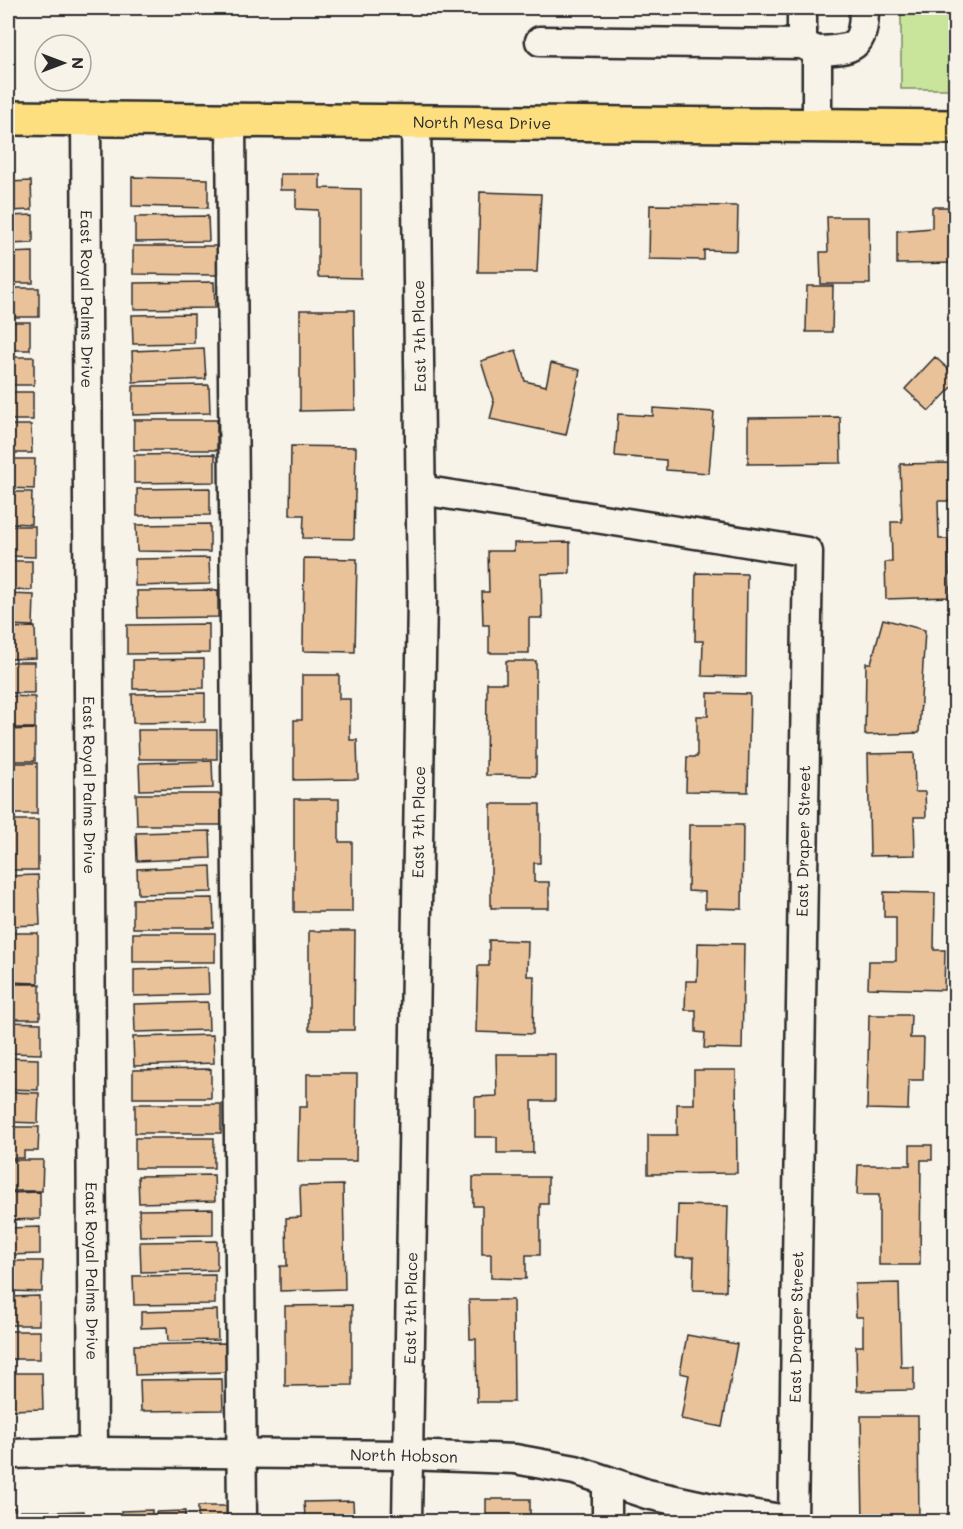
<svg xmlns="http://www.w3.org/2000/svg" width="963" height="1529" viewBox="0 0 963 1529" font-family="Mali,sans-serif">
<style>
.green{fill:#c9e59c;stroke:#7a8864;stroke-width:1.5}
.building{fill:#eac29a;stroke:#2b2b2b;stroke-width:1.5}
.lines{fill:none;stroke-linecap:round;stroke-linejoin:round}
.minor-casing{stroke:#2b2b2b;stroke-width:33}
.major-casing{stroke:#2b2b2b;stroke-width:38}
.minor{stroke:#f7f3e8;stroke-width:28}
.major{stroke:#fddf80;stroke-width:33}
.labels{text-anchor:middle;stroke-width:4.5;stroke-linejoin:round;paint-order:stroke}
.street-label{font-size:16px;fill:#2b2b2b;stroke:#f7f3e8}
</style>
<rect width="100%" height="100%" fill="#f7f3e8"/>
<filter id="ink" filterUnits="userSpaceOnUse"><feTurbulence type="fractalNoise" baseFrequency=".0167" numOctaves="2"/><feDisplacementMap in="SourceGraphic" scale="12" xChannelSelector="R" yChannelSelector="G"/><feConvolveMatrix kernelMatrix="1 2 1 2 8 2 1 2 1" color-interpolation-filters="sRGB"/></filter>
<g filter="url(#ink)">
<!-- green -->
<path class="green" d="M901,8H955V89H901Z"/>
<!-- building -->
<path class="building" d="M280,174H320V188L361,189V278L318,277V210L296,209V190H280Z
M132,177L208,179V208L132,206Z
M31,181L32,210L8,211V182Z
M480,192L541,194L537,272H478Z
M650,205L738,206L737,251L704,250V260L649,259Z
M932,207H956V263L897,264V231L932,228Z
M33,215V243L8,244V216Z
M208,216L209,241L135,242V217Z
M827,217H869L870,284H821L820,252H828Z
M133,246H217V275L133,274Z
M33,252V283H8V253Z
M214,282L215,308L134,309V283Z
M807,286H833L832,332H806Z
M8,288H39V317H8Z
M300,310H354L355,410L300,411Z
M194,314V343L133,344L132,315Z
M8,322H30V350H8Z
M204,348L206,379L133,382L132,351Z
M516,350L525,381L546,386L551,363L580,370L566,435L490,419L494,403L481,361Z
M8,357H34V385H8Z
M935,357L956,376V383L929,411L905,389Z
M209,385L210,413L133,415V386Z
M8,392H33V420H8Z
M653,408L714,412L709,473L666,470V460L615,456L618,414L653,416Z
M840,417L841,463L748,464V418Z
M134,420H217V450H134Z
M8,425H31L32,453H8Z
M291,446L356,447L354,539L303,538L304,515H290Z
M215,454V482L134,483V455Z
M8,459H35L34,489L8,488Z
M951,463L952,501H938L939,539H948L950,597L886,599L885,562H892L891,522H902L900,464Z
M210,488V515L137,516V489Z
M8,492H32L31,524L8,523Z
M210,524V552L137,551L136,525Z
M8,526H35V557L8,556Z
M570,542V573L541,574L542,618H529V653H489V625H483L482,592H489L488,551H514V543Z
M209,558L210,584L135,586V559Z
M304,558L357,559L355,652L303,651Z
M8,561H32V590L8,589Z
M696,573L747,574L746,677L702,676L703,641H695Z
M218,590V617L138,618L137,591Z
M8,594L34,595L33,626L8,625Z
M883,619L925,630L919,733L865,735L866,663H871Z
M209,624V653L127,654V625Z
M35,627L36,658L8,659V628Z
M204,659V688L133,689V660Z
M506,661H536V776L486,775L487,683H506Z
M8,662H34V693H8Z
M302,675H339V699H350V740H357L358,779L294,780V720H302Z
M205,693V722L133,723L132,694Z
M708,693L750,694L748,792L686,791L687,757H697V716H708Z
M8,696L35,697V728H8Z
M35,729V761H8V730Z
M138,730H217V759H139Z
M914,753L915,792H925L926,817H914L915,855L870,856L868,754Z
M212,761L213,788L140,790L139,763Z
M8,763H37V814H8Z
M136,794H221V825H137Z
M294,799H339V842H352V912H294Z
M491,804H540V863H534V882H549V908H491Z
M8,820H38V870H8Z
M689,825H743L742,909L705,908V892L688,891Z
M210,831L211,858L137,861L136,833Z
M211,866L212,892L138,894L137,869Z
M38,875L40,925L8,926V876Z
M884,892L935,893L934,950H945L944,990L868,988L869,961H896V917H884Z
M213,898L214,928H133V899Z
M309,931H355L354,1030H309Z
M8,933H38V983L8,982Z
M133,933H215V962H133Z
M489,940L528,941L527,976H534L533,1034L476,1032L478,966H489Z
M698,943L744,944L742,1049L704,1048L705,1033L696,1032V1010H685L686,981H697Z
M208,967L209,994L134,996V970Z
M8,984H40V1019H8Z
M208,1002L209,1030L135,1032L134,1004Z
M869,1015H911L910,1038H924L923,1080H909L908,1110L867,1109Z
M8,1022L41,1023V1054L8,1053Z
M213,1035L214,1063L134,1066L133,1037Z
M496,1054H555V1101H532L533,1153H497V1137H475V1097L497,1096Z
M8,1058L38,1059V1090L8,1089Z
M211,1069V1098H133V1070Z
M694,1070H736L737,1173L648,1174V1135H677V1104H694Z
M307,1074H357L356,1161H298L299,1107H307Z
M8,1092L39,1093L38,1123L8,1122Z
M135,1104H221V1133H135Z
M8,1127H39L38,1151H24V1158H8Z
M135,1138H214V1168H135Z
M910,1145H932V1160H921L920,1265H879V1195H857L858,1165H910Z
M8,1160H43L42,1191H8Z
M214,1175L215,1201L139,1203L138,1176Z
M473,1177H548V1204H540V1255H526V1279L491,1278V1254H482V1206H473Z
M343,1185L345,1289L280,1291V1266H287L286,1218L301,1217L300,1186Z
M40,1192V1219L8,1220V1193Z
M678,1205L728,1206L726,1291L693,1290L694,1257H676Z
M213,1209V1235L140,1236L139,1210Z
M40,1227V1254L8,1255V1228Z
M217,1241V1270L141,1272L140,1242Z
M8,1261H43L42,1292L8,1291Z
M215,1275V1304L134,1305L133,1276Z
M899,1283L901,1367H914V1390L857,1391L856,1346H863V1317H856L855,1284Z
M39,1296V1325H8V1297Z
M469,1300H513L514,1402H477L476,1339H470Z
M352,1305V1385L285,1386V1306Z
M217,1310L218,1340L168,1341L167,1327L141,1328V1312Z
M8,1331H40V1359H8Z
M687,1335L737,1344L722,1427L681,1419L689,1375L680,1373Z
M225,1343L226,1372L135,1375L134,1345Z
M8,1373H42L43,1409L8,1410Z
M222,1379L223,1410L141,1411L140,1380Z
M861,1416H918L919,1522H863Z
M486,1499H530V1522H486Z
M353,1501L354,1522H293V1518L305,1517L304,1502Z
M198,1506H228V1522H198Z
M8,1508H15V1522H8Z
M152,1510V1522H121V1511Z
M20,1511H50V1522H20Z
M84,1511V1522H54L53,1512Z
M185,1511V1522H156V1512Z
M101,1515H117V1522H101Z"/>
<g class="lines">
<defs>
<g id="minor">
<path d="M540,41L802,44L817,51V126"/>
<path d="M802,44V8"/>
<path d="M817,51C853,50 864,48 864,8"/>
<path id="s1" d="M86,119L93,1452"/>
<path d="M231,120L242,1522"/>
<path d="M421,490L808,552L793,1522"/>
<path id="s2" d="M8,1454L93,1452L407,1455L515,1459L575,1470L647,1494L707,1507L793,1521"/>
<path d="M607,1481V1522"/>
<path id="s3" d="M407,1522L422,598L416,123"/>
</g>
<g id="major">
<path id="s4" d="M8,118L956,127"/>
</g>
</defs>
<!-- minor casing -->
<use href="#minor" class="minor-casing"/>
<!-- major casing -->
<use href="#major" class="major-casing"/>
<!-- minor -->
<use href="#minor" class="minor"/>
<!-- major -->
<use href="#major" class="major"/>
</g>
</g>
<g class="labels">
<!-- street labels -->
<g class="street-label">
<text dy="6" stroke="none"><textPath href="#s4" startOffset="474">North Mesa Drive</textPath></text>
<text dy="6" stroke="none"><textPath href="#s1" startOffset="180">East Royal Palms Drive</textPath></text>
<text transform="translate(419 336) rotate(-91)" y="6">East 7th Place</text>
<text dy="6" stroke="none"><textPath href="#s1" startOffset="666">East Royal Palms Drive</textPath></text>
<text dy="6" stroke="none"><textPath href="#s3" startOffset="700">East 7th Place</textPath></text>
<text transform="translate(803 841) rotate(-89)" y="6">East Draper Street</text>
<text dy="6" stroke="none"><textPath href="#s1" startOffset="1152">East Royal Palms Drive</textPath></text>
<text dy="6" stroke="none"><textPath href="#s3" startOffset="214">East 7th Place</textPath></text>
<text transform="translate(796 1327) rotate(-89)" y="6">East Draper Street</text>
<text dy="6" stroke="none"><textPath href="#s2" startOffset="396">North Hobson</textPath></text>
</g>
</g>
<!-- margin -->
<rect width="963" height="1529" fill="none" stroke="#f7f3e8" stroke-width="30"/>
<rect x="15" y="15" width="933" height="1499" fill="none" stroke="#2b2b2b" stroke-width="2" filter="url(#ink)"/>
<!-- north arrow -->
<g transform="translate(63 63) rotate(90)"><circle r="28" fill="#f7f3e8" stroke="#a5a39c" stroke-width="1.5"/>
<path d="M0-4.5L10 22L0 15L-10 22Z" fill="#2b2b2b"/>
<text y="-9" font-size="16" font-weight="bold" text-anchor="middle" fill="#2b2b2b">N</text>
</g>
</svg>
